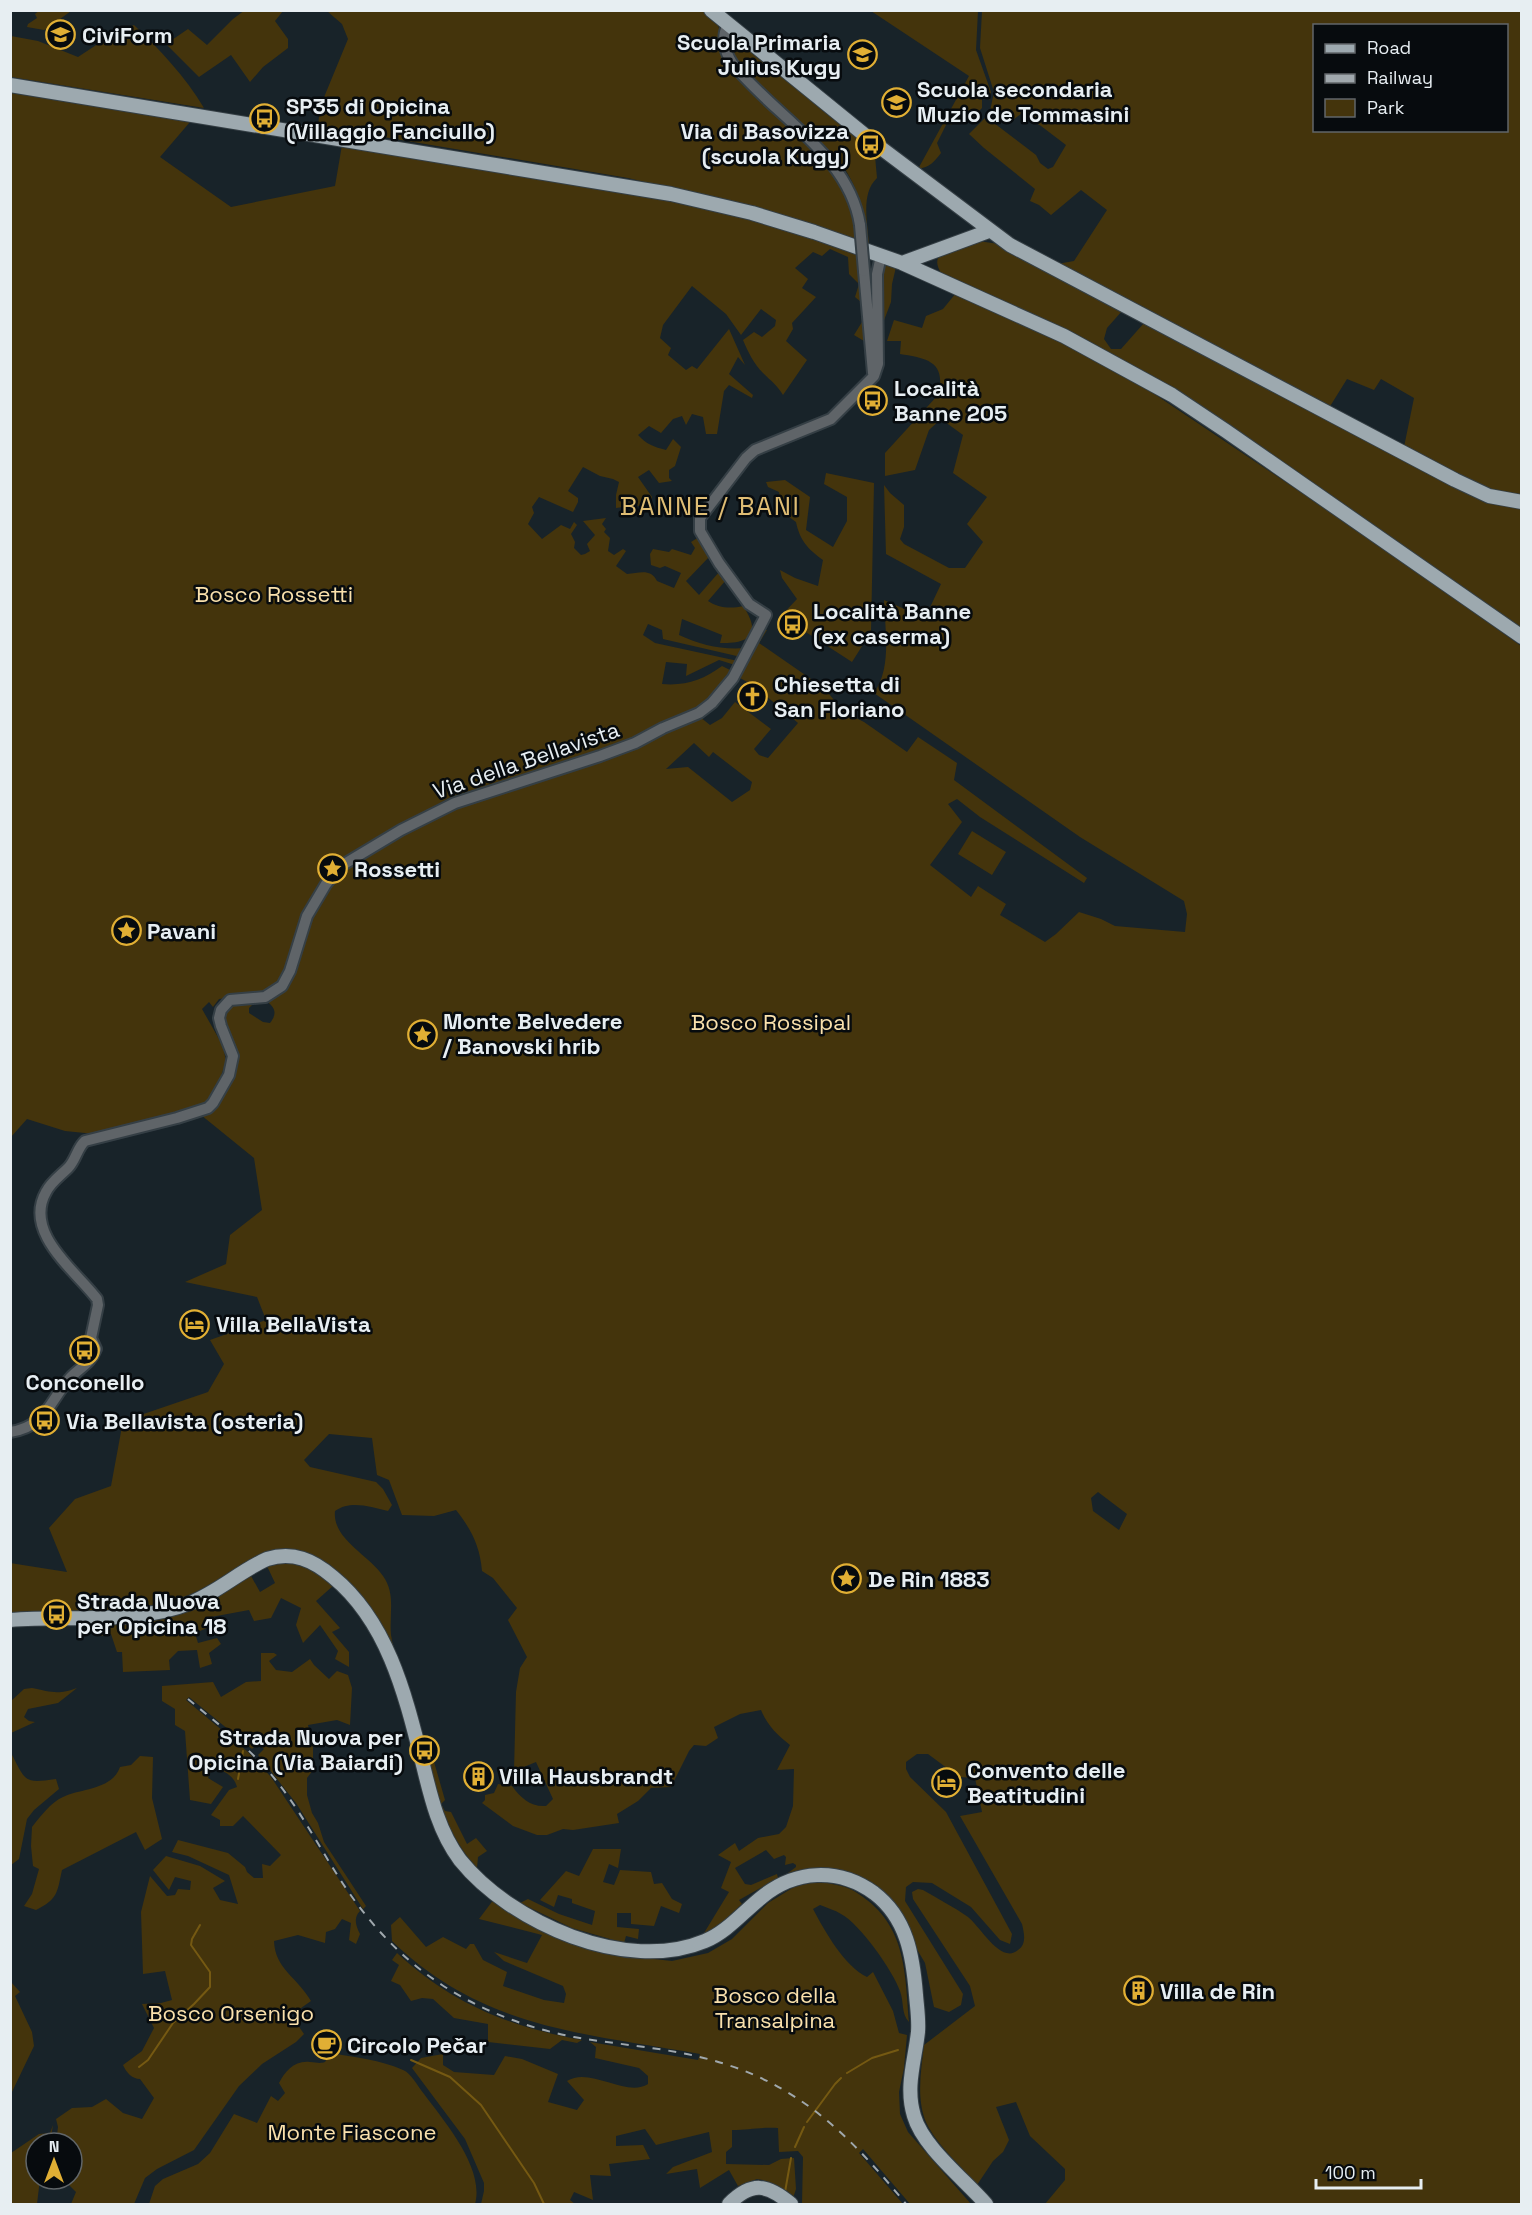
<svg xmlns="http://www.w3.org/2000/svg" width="1532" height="2215" viewBox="0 0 1532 2215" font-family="'Space Grotesk',sans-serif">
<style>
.green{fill:#44340c;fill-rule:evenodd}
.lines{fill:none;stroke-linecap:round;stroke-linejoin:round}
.stream{stroke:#755912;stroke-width:2}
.minor-casing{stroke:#353f45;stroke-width:14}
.major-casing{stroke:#353f45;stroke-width:16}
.minor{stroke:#5f6468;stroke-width:10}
.major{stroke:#9da9af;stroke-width:14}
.rail{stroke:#a0a8ad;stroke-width:2;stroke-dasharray:8 8;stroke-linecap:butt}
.minor-bridge-casing{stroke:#353f45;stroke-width:14;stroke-linecap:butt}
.minor-bridge{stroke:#5f6468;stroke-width:10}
.labels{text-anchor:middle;stroke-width:5;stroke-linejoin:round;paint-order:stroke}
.poi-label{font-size:22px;font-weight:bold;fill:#e7eef2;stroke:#070b0e;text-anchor:start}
.park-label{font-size:22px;fill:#fae1ac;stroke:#070b0e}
.street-label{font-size:22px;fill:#e7eef2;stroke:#070b0e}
.quarter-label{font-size:26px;letter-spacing:1.5px;fill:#dfbd74;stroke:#070b0e}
</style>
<rect width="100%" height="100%" fill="#182329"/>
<!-- green -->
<path class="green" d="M40,10H71V11L48,28L44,30L27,27L28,24L37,18L35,14Z
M245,10L283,11L275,21L288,39V48L263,67L250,82L231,55L199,77L166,44L188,29L207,45L233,19Z
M327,11H703L717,23L720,31L719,48L727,66L738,79L812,150L842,185L850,204L854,225L865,224C862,203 856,187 845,169L737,61L730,47V36L734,35L869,143L875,156L877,178C860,194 868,224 869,245L829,230L763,210L628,178L318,126L320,107L348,39L342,24Z
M871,11H978L976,50L991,92L989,101L988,93L983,85L978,89L982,94V108L968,122L958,118L951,125L948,121L937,143L941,153C934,162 930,167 918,169L969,76Z
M982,11H1521V496L1488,489L1404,447L1414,398L1381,379L1374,390L1347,379L1329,408L1057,264L1074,261L1107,210L1081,190L1051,215L1039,205L1030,201L1035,189L984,148L969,134L986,117L1036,155L1040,163L1048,169L1053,167L1066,145L1041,126L1021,114L1007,124L990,111L994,92L980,48ZM1314,26H1506V130H1314Z
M134,25C160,50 185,76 204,108L11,77V36L38,41L78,57L113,34Z
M11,93L190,122L160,157L231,207L335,186L342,145C461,165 582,180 701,207C754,219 806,236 857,254L866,353L864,341L854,335L862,322L861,302L855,297L859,284L849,274L848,257L830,249L822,256L813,252L795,268L808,279L802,288L816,297L792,323L793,329L786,341L807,360L783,395C777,385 771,381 763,373C754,364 748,352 743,340L754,332L762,337L775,326L776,320L761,309L741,335L726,314L692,286L663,325L660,338L671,348L668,355L686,370L692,366L697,369L729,329L745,365L738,357L729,374L753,395L752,398L729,385L724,391L717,434H706L703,417L692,414L686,425L682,416L673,419L661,433L649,426L638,435C646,444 654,447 666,450L673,439L681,447L675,466L669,470V478L672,481L659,483L649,470L638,477L652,497L647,511L637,505L616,508V495L619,482L613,479L600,476L583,467L568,491L578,498V502L573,512L539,497L532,507L534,513L528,524L542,539L561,525L570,529L574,522L577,525L571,534L575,542L574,548L581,555L585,554L590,551L587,544L595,535L583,521L606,518L602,524L606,529L604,532L610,538L608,551L614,555L623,549L626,551L616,566L627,574C639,573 651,568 657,581L674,588L681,573L665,566L660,568L651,565L650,554L653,549L669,552L672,549L691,555L695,548L691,542L699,537L709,557L686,581L699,595L720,571L726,580L708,601C718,608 731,609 743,606C762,634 750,644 720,643L722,635L682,619L679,635C701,645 721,650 746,648L741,657L663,639L662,630L648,624L643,635L655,643L738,661L735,665L719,660L686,676L687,664L666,662L662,684C686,686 703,680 722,666L734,672L694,715L618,745L451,797L355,850L329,874L316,890L304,911L296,932L285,973L276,984L263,993L219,999L213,1007L209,1002L202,1009L223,1046L226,1061L218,1085L209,1100L198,1108L95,1134L65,1131L27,1119L11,1137Z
M978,241L999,244L1122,311L1107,328L1104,339L1111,349H1121L1144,323L1521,507V629L1194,401L1076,334L941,273C937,266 935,260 941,254Z
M889,264L896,267L892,284L891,302L883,323L884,267Z
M956,293L1057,340L1138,383L1375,542L1521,646V2204H1045L1065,2180V2169L1030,2136L1016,2102L996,2107L1009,2140L1003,2152L993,2161L977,2185C962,2167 941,2149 929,2128C915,2104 921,2071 924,2045L975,2006L970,1986L913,1899L912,1892L918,1889L923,1890C938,1899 954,1907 968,1917C980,1926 1001,1965 1018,1950C1027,1944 1024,1933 1022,1924L960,1816L982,1812L975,1778L959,1777L928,1754H917L906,1762V1769L910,1777L946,1812L1012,1934L1010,1944L1000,1940L971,1907L932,1883L913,1882L906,1887L905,1901L963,1994L961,2005L949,2012L934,2007L925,1963L912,1941L900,1913L879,1888L830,1870L789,1876L788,1873L796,1867V1865L793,1863L785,1865L786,1857L784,1855L774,1859L766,1850L735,1868L745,1884L751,1885L777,1874L778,1878L739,1900L742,1904L713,1931L701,1938L729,1892L721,1888L731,1862L718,1855L735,1843L739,1851L758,1838L779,1834L786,1827L793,1806L794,1769L777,1770L790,1745C777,1735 767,1725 761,1710L740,1714L714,1727L718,1738L706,1746L694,1745L689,1751L671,1787L651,1788L638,1801L617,1814L619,1823L573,1830L563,1829L547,1835H537L513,1826L482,1803L485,1800V1795L494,1793L498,1784L512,1786C521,1798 530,1807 546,1806L553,1799L536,1762L514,1771L516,1692L520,1668L527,1657L508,1620L517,1608L493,1578L482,1571C480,1546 471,1529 456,1510L434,1516L402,1515L389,1480L377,1475L372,1438L329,1434L304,1460L310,1467L376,1482L383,1489L392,1505L388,1511C370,1507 351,1500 335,1511C332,1539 369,1555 383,1576C396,1594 389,1614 391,1635C392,1644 396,1653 398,1662L361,1597L278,1550C243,1557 218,1585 184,1597C134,1615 64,1610 11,1614L10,1563L67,1572L49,1528L75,1499L111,1486L123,1421L208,1392L224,1364L210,1340L266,1320L257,1297L185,1282L226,1264L230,1235L262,1210L254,1158L201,1115L235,1068L221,1017L231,1003L256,1001L249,1008V1013L263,1022L270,1023C278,1013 275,1006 264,1000L282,991L318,902L346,866L453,806L655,736L700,717L710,725L722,718L735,702L771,729L754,749L759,755L768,758L798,723L753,685L738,677L762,629L767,630L759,643L824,688L844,712L864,722L907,752L918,737L957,763L954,780L1087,878L1084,883L980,817L957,799L948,804L962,822L930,865L971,897L978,886L1006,904L1000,915L1045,942L1056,934L1079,912L1101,919L1115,926L1185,932L1187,914L1184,901L1080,837L874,693C892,667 885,631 884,600L925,618L941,584L886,554L884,485L890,493L904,505V527L900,539L904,544L949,568H965L983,542L967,524L987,497L953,473L963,435L941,419L929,430L915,470L885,476V453L938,395C947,362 927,358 900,354L901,341H887L894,320L922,328L926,316L943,309ZM694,743L709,757L713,752L752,782L750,790L732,802L688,767L666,769ZM1098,1492L1127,1514L1119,1530L1093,1511L1091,1498Z
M826,473L874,483L871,632L852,662L781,616L797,599L782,578L780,570L795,578L818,586L823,560C808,549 800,541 796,522L782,512L779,492L768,487L766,482L785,480L810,497L806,530L833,547L847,521V497L824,484Z
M972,831L1006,852L992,875L958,854Z
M291,1561L303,1564L334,1585L316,1601L340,1628L332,1632L349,1652V1667L335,1659L338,1651L320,1625L303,1643L296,1625L301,1608L281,1598L271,1618L254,1621L249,1610L211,1617L212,1626L195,1633L198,1643L217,1638L221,1644L209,1653L212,1664L200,1668L197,1650L178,1651L169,1660L170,1670L123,1672L122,1652H117L111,1634L100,1636L92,1630L89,1623L163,1615L205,1605L251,1576L260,1592L275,1583L267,1566L275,1562Z
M261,1653H274L277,1655L269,1661L276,1670L292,1672L310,1659L314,1665L329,1679L337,1671L348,1675L352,1688L350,1725L337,1720L308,1725L313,1748V1770L307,1778V1795L312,1813L318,1823L324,1842L366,1906L363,1909L296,1803L258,1755L264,1749L258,1743L252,1749L189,1697L186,1700L248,1752L271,1777L360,1911C353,1918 356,1926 360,1934L356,1944L349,1940L351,1923L342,1919L335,1929L326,1932L325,1943L298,1935L274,1941C275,1969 297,1977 311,2001L291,2015L304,2034L296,2042L262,2064L239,2086L194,2150L157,2169L145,2178L134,2204H71L76,2192L66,2182L67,2179H72V2143H56L58,2127L56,2119L72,2108L92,2107L106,2099L123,2113L142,2119L154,2098L140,2079C132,2079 126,2072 123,2065L142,2051L154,2028L142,2004L161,2003L172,2000L165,1971L143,1974L141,1912L150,1876L167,1896L175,1895L178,1889L190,1890L191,1881L175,1877L169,1890L153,1870L166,1856L200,1866L225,1881L213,1888L220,1900L238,1904L229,1875L188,1856L172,1852L178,1840L228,1853L245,1867L247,1872L254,1878H263L262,1864L270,1866L281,1855L243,1816L233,1826H220V1820L211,1815L229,1790L237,1787C234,1775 223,1771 213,1766L208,1778L223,1787L211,1804L190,1800L185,1731L175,1725V1709L162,1701V1686L213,1682L221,1697L246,1682L261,1681Z
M32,1688C51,1692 58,1695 77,1688L58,1703L28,1709L24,1717L29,1721L35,1722L11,1733V1701L24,1689Z
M422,1733L428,1741L445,1800L441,1804L445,1811L451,1812L467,1844L476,1838L487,1851L478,1857L477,1868C441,1828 434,1784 422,1733Z
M11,1753C26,1781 23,1784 56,1779L59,1789L34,1810L27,1819L19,1859L11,1865Z
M140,1756L153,1757L152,1798L162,1839L145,1850L136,1832L62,1870C57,1893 58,1899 36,1910L24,1906L32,1894L39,1869L33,1866L31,1846L32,1827C40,1817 51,1802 63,1797C82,1788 112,1790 120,1767L131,1765Z
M593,1849H621L618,1868L609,1864L603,1882L614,1885L620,1870L651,1872L654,1884L662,1883L672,1899L682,1904L679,1913L661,1906L654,1926L631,1924V1913H617V1927L639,1929L638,1939L626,1936L624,1943L572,1928L520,1903L528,1899L559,1914L592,1925L595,1911L572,1903V1899L558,1895L554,1907L540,1900L566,1871L579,1876Z
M818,1881C830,1884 844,1885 854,1891C906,1922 905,1969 909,2022C901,2014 904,2001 900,1991C893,1971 860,1924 841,1914C835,1910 827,1908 820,1905L813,1909C824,1930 845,1967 867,1977L873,1972L893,2011L899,2033L907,2035L904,2068L899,2092L900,2114L908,2132L971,2204H910L863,2149L859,2153L903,2204H802L803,2157L798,2151L779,2152L778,2128C760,2127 749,2130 732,2130V2147L726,2152V2164L769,2165L781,2159L794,2158L796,2189L793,2198L763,2180L757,2179L738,2186L729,2170L700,2188L697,2169L666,2174L673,2167L712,2152L709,2132L656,2145L645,2129L616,2136V2146L643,2145L650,2159L609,2164L611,2176L590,2175L593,2200L574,2192L570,2200L575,2204H481L484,2191V2183L465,2139L412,2068L421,2058L443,2054V2065L454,2072L494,2075L505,2056L522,2059L558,2074L548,2102L577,2110L584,2100L567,2081C590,2066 626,2098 648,2084V2076L639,2068L595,2058L596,2047L590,2042L698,2060L700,2054C583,2033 483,2029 392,1941L391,1925L400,1917L426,1947L443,1937L466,1949L470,1944H474L483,1960L507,1972L503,1986L544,2000L564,2003L566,1994L563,1986L504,1961L494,1952L527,1963L542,1935L479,1919L494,1899L627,1956L672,1961L708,1953L732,1939L768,1903L794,1887Z
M397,1953C452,2004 510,2027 582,2040L577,2043L562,2040L550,2049L488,2042V2024L454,2018L433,1999L422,1998L411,2001L400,1985L391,1981L399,1965L392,1960Z
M11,1982L20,1992L15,1996L32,2032L34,2046L11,2094Z
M330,2053C354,2057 381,2060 403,2070C411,2073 418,2087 424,2094C444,2121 485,2168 475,2204H149L155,2186L163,2179L198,2164L210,2153L234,2114L257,2123L271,2096L278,2101L285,2093L279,2083C285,2071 295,2060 310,2062C316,2062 319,2064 325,2062Z
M53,2125L50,2143H36V2179H40L37,2204H11V2153L39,2134L50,2133Z"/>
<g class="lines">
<!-- stream -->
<path class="stream" d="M238,1779L243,1751
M411,2060L450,2077L481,2105L534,2183L544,2204
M139,2067L148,2060L173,2023L194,2004L210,1987V1972L191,1945L192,1939L200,1925
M847,2073L872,2058L898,2050
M807,2122L835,2084L841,2078
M795,2147L804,2127
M785,2192L791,2158"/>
<defs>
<path id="minor" d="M728,24C721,38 724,50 732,63C774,116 849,154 860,225
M864,271L873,373
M10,1432C47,1427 50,1399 71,1377C81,1367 91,1363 96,1349L91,1338L98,1305L97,1299C76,1271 23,1233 46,1192C51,1182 60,1176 68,1168C76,1160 77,1148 85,1141L177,1118L208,1108L213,1103L229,1075L233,1056L221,1026L219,1018L221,1010L230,1000L265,997L282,986L290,971L307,916L326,884L341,866L401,830L455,803L600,756L635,743L663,728L699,713L712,703L733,678L766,615L749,604L719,563L700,531V518L746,458L755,450L831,419L874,376L878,364L877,274L881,256"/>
<path id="major" d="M711,10L877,145L1010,245L1455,480L1489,496L1522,502
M10,85L671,194L752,213L814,232L902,263L1064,336L1172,395L1226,431L1522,637
M902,263L989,231
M10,1620C70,1615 134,1625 190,1603C218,1592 240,1571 267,1559C293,1551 313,1560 333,1577C389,1623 406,1698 423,1765C431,1798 439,1832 460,1860C511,1923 626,1974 705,1941C727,1932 743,1912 762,1897C795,1870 838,1867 874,1893C907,1918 913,1956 916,1995C917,2007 919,2020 918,2032C915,2060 905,2087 914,2116C923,2147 964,2179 986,2204
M729,2204C752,2181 767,2184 791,2204"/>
</defs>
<!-- minor casing -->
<use href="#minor" class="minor-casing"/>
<!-- major casing -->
<use href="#major" class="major-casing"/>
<!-- minor -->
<use href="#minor" class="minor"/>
<!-- major -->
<use href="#major" class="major"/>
<!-- rail -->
<path class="rail" d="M188,1699C219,1725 253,1750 278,1783C301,1812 318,1845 338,1876C365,1919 399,1957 442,1985C482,2011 527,2028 574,2037C625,2046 678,2048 728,2065C807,2091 855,2142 906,2204"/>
<defs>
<path id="minor-bridge" d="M860,225L864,271"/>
</defs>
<!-- minor-bridge casing -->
<use href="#minor-bridge" class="minor-bridge-casing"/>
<!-- minor-bridge -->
<use href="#minor-bridge" class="minor-bridge"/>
</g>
<!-- icons -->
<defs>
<symbol id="school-ring" viewBox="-11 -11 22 22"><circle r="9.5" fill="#070b0e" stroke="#e1af34" stroke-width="1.5"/><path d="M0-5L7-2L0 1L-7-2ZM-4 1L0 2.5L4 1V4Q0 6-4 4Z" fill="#e1af34"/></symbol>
<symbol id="bus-ring" viewBox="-11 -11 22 22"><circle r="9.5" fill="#070b0e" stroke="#e1af34" stroke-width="1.5"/><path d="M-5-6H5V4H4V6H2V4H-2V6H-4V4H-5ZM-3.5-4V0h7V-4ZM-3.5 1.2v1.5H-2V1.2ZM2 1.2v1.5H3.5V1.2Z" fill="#e1af34"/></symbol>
<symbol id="church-ring" viewBox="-11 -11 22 22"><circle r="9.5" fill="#070b0e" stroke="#e1af34" stroke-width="1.5"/><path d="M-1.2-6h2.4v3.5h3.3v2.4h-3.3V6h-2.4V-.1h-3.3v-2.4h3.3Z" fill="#e1af34"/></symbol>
<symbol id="sight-ring" viewBox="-11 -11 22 22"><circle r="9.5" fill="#070b0e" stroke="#e1af34" stroke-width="1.5"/><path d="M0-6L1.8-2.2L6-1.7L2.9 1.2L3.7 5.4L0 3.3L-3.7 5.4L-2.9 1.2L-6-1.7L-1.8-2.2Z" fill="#e1af34"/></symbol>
<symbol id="hotel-ring" viewBox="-11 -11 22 22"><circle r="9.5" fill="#070b0e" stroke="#e1af34" stroke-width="1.5"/><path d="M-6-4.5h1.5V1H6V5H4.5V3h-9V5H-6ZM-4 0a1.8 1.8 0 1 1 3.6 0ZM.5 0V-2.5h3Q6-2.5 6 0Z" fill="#e1af34"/></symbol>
<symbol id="building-ring" viewBox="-11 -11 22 22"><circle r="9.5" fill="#070b0e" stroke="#e1af34" stroke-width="1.5"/><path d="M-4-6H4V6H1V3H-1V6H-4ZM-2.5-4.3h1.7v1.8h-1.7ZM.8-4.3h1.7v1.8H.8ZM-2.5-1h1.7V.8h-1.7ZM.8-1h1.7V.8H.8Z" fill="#e1af34"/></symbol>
<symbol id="cafe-ring" viewBox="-11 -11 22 22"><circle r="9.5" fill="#070b0e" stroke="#e1af34" stroke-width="1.5"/><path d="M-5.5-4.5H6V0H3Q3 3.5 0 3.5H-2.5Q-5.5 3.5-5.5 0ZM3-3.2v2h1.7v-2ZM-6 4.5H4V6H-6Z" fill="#e1af34"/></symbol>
</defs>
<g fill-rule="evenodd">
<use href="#school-ring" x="44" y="18" width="33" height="33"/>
<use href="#school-ring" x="846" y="38" width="33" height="33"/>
<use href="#school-ring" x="880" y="86" width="33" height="33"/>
<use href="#bus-ring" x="248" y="102" width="33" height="33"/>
<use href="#bus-ring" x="854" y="128" width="33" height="33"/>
<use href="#bus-ring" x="856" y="384" width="33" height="33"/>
<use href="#bus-ring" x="776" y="608" width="33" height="33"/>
<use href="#church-ring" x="736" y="680" width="33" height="33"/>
<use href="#sight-ring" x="316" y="852" width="33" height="33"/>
<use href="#sight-ring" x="110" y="914" width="33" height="33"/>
<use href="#sight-ring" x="406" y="1018" width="33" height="33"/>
<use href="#hotel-ring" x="178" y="1308" width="33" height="33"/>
<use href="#bus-ring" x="68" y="1334" width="33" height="33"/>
<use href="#bus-ring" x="28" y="1404" width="33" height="33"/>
<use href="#sight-ring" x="830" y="1562" width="33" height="33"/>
<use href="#bus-ring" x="40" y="1598" width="33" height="33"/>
<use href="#bus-ring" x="408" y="1734" width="33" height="33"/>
<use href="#building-ring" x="462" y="1760" width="33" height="33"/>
<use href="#hotel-ring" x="930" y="1766" width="33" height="33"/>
<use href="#building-ring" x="1122" y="1974" width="33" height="33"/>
<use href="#cafe-ring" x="310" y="2028" width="33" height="33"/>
</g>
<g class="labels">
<!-- poi labels -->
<g class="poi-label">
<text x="82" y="43">CiviForm</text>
<text x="841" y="50" text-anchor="end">Scuola Primaria<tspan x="841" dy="25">Julius Kugy</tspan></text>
<text x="917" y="97">Scuola secondaria<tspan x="917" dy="25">Muzio de Tommasini</tspan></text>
<text x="286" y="114">SP35 di Opicina<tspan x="286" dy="25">(Villaggio Fanciullo)</tspan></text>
<text x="849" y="139" text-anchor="end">Via di Basovizza<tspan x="849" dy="25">(scuola Kugy)</tspan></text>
<text x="894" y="396">Località<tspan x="894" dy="25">Banne 205</tspan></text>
<text x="813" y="619">Località Banne<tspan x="813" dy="25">(ex caserma)</tspan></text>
<text x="774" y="692">Chiesetta di<tspan x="774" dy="25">San Floriano</tspan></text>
<text x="354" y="877">Rossetti</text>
<text x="147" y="939">Pavani</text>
<text x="443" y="1029">Monte Belvedere<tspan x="443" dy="25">/ Banovski hrib</tspan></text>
<text x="216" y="1332">Villa BellaVista</text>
<text x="85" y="1390" text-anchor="middle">Conconello</text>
<text x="66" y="1429">Via Bellavista (osteria)</text>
<text x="868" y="1587">De Rin 1883</text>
<text x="77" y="1609">Strada Nuova<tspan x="77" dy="25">per Opicina 18</tspan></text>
<text x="403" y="1745" text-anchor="end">Strada Nuova per<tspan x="403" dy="25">Opicina (Via Baiardi)</tspan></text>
<text x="967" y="1778">Convento delle<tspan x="967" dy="25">Beatitudini</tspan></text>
<text x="499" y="1784">Villa Hausbrandt</text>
<text x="1160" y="1999">Villa de Rin</text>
<text x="347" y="2053">Circolo Pečar</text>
</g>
<!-- park labels -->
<g class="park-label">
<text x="274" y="602">Bosco Rossetti</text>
<text x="771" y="1030">Bosco Rossipal</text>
<text x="775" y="2003">Bosco della<tspan x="775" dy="25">Transalpina</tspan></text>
<text x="231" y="2021">Bosco Orsenigo</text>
<text x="352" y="2140">Monte Fiascone</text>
</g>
<!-- street labels -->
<g class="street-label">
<text transform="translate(526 760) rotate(-19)" y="8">Via della Bellavista</text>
</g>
<!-- quarter labels -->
<g class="quarter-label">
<text x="710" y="515">BANNE / BANI</text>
</g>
</g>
<!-- border -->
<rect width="1532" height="2215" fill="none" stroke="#e7eef2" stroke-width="24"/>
<!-- legend -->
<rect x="1313" y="24" width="195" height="108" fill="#070b0e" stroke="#616669" stroke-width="1.5"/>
<rect x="1325" y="44" width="30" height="9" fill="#9da9af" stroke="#616669" stroke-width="1.5"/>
<text x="1367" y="54" font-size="18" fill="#e7eef2">Road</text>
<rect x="1325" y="74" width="30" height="9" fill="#a0a8ad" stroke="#616669" stroke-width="1.5"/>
<text x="1367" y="84" font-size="18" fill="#e7eef2">Railway</text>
<rect x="1325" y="99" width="30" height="18" fill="#44340c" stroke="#616669" stroke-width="1.5"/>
<text x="1367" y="114" font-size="18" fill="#e7eef2">Park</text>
<!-- north arrow -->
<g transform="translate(54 2161)"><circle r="28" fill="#070b0e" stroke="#616669" stroke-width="1.5"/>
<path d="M0-4.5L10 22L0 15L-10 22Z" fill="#e1af34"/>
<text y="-9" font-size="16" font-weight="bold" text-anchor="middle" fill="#e7eef2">N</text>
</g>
<!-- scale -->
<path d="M1316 2179v9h105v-9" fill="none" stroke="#e7eef2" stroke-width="3"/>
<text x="1325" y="2179" font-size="18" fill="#e7eef2" stroke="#070b0e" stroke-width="4.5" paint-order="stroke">100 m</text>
</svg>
